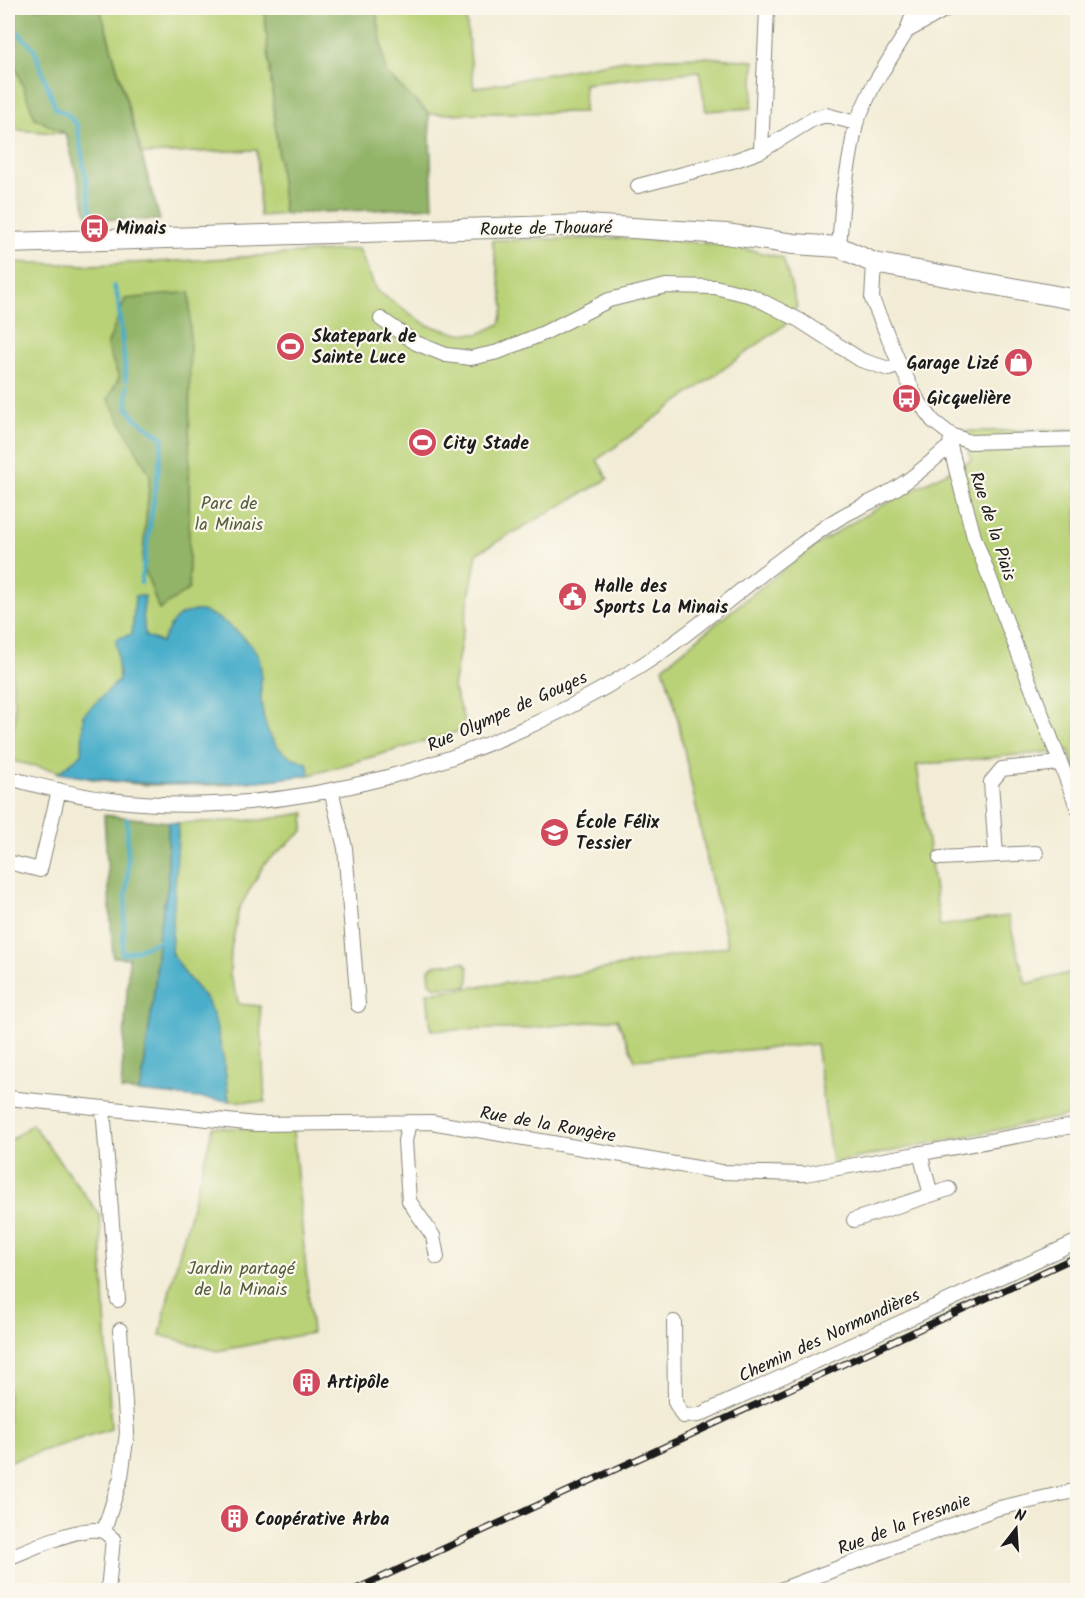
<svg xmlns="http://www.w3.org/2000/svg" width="1085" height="1598" viewBox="0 0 1085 1598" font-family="Kalam,sans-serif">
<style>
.green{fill:#b9d277;stroke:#6a774a;stroke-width:1.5}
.forest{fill:#92b468;stroke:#576842;stroke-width:1.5}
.water{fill:#4aaeca;stroke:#336573;stroke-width:1.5}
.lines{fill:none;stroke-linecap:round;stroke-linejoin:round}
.stream{stroke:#4aaeca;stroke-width:4.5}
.street-casing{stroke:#878479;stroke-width:16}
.secondary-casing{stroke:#878479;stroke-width:22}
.street{stroke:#fff;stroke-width:14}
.secondary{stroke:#fff;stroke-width:20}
.rail-casing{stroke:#1c1c1c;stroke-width:7}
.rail{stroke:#fbf7ec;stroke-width:4.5;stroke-dasharray:14;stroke-linecap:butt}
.labels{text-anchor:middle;stroke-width:4.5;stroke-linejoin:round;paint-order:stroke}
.poi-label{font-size:18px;font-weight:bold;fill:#1c1c1c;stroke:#fbf7ec;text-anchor:start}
.street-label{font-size:18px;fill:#1c1c1c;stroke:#fbf7ec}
.park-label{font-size:18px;fill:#535c3c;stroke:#fbf7ec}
</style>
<rect width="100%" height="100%" fill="#fbf7ec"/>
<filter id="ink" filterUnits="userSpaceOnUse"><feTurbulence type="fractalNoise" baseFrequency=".0167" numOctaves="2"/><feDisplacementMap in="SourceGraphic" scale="12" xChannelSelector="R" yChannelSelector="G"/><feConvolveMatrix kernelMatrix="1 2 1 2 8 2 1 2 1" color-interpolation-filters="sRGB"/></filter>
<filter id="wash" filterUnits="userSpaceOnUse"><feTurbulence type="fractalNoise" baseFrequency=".008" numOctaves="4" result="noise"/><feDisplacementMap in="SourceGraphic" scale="24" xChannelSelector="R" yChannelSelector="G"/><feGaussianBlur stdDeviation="1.35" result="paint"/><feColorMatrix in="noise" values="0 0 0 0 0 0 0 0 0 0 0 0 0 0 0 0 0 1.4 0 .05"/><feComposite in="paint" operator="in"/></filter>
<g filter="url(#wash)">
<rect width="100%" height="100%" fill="#f2ecd6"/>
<!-- green -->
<path class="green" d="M100,8H264L284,214L260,216L257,150L142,154Z
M376,8H465L474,88L630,59L706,57L754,61L752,108L706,111L699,71L584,84V112L429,114L386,73Z
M8,47L35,118L66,134L8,129Z
M632,238L728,245L783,258L797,306L786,324L597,460L608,479L477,553L453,687L467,729L310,775L220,785H147L92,779L8,760V740L15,721L8,607V262L88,265L198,260L359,249L376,290L427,325L456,333L479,334L500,324L504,307L492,240Z
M1077,430V777H1076L1069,750L917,765L940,926L1008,916L1026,984L1077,971V1114L832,1163L816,1044L635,1060L617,1019L521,1029L431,1030L427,993L571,975L728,946L710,874L675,706L663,667C711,628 759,587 810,550C860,514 917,488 971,460L963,431Z
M305,813L303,831L265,863L239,909L231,949L230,975L239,1004L260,1006L265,1102L229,1101L224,1061L186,975L171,952L178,823L261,820Z
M464,962L468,967L469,980L467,986L436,987L430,983L429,969L434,965Z
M32,1124L100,1215L111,1429L8,1462V1142Z
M213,1127L293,1131L312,1333L217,1351L160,1335L170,1289Z"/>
<!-- forest -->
<path class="forest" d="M8,8H100L160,220L88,219L66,134L35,118L8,47Z
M264,8H376L386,73L429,114L433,207L284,214Z
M190,292L189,589L159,610L142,562L150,475L108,399L119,378L107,346L125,299Z
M104,815L168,822V885L159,929L155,985L142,1082L138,1092L121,1090L129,958L113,957Z"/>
<!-- water -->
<path class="water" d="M135,596H145L143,612L145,636L161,642C168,633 169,623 179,616C184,613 195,610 201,611C219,615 250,639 258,656C262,663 261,675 261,683C260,707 264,739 286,754C292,758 301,760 307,763L310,775C223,787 145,789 58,773L82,754L83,715L119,680L116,639L132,634Z
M168,822L178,823V838L171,952L186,975L207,1000L215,1020L224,1061L229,1101L138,1092L142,1082L155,985L159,929L168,885Z"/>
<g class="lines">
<!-- stream -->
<path class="stream" d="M8,12L13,27L34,49L56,109L66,113L77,125L92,216
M114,286L118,298L126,380
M127,386V407L135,418L163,438L141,583
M127,819L128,870L122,954L137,950L159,941"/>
</g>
</g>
<g filter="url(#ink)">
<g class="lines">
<defs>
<path id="street" d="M907,31L948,8
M761,151L767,8
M638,186L736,160L761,151L813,119L826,115L856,123
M839,247L843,196L856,123L873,86L907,31L915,8
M874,263L872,299L900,365L917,399L933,421L951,435L970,442L1078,439
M381,319L416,343L446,355L471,358L498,352L544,333L609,300L666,286L715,287L752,296L799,320L861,360L889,369L900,365
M951,435L950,446L974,537L1078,809
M8,778C41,786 76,796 110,800C291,822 486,763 639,667C696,631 746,583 802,544C814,535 827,525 841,517C860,506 882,498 901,485C918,474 934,459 950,446
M331,790L345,848L358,1005
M996,855L991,782L1002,769L1059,763
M940,858L1036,853
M8,862L40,870L59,790
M8,1098L256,1124L431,1122L721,1172L805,1174L1078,1125
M103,1108L118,1300
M409,1122L405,1141L409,1201L433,1236L437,1257
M920,1153L931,1195
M854,1220L949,1189
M674,1322L675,1402L683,1416L699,1415L1078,1241
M104,1531L121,1477L127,1433L120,1330
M8,1558C28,1550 83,1524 102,1531C106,1532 110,1537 113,1539L108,1590
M780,1590L995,1509L1078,1490"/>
<path id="secondary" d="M8,243L586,225L726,234L794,244L839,247L874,263L1078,300"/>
</defs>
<!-- street casing -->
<use href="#street" class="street-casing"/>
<!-- secondary casing -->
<use href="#secondary" class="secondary-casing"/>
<!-- street -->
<use href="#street" class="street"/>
<!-- secondary -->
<use href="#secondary" class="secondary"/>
<defs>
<path id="rail" d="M354,1590L1078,1256"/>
</defs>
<!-- rail casing -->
<use href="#rail" class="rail-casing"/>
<!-- rail -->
<use href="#rail" class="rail"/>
</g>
</g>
<!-- icons -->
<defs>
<symbol id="bus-disc" viewBox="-11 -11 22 22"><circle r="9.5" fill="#d1495b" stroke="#fbf7ec"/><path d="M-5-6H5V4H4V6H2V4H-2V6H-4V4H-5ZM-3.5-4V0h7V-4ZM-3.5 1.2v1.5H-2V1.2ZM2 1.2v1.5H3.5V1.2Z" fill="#fff"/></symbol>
<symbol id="stadium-disc" viewBox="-11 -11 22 22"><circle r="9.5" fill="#d1495b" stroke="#fbf7ec"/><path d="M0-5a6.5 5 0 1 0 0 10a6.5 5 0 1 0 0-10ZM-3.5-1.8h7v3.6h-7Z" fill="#fff"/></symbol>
<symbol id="shop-disc" viewBox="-11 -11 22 22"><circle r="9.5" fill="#d1495b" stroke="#fbf7ec"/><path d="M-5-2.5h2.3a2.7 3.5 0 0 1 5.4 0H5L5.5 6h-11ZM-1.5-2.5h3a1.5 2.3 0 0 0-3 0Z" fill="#fff"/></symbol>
<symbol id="civic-disc" viewBox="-11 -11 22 22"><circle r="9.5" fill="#d1495b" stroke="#fbf7ec"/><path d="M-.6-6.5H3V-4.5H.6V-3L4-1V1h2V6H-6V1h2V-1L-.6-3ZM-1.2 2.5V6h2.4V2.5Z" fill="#fff"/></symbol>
<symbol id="school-disc" viewBox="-11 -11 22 22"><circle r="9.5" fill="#d1495b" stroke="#fbf7ec"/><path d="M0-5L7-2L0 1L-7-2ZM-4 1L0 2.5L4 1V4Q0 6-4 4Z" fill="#fff"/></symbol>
<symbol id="building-disc" viewBox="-11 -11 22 22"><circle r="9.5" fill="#d1495b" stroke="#fbf7ec"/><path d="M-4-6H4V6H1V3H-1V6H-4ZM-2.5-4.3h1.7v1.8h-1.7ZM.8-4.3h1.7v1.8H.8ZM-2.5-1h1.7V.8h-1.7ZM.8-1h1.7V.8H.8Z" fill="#fff"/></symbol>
</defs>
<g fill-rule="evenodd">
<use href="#bus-disc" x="78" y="212" width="33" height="33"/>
<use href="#stadium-disc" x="274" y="330" width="33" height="33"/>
<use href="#shop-disc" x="1002" y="346" width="33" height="33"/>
<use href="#bus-disc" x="890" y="382" width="33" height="33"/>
<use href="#stadium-disc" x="406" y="426" width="33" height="33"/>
<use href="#civic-disc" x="556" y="580" width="33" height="33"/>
<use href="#school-disc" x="538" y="816" width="33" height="33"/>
<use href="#building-disc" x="290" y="1366" width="33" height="33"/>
<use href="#building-disc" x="218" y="1502" width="33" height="33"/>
</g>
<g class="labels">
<!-- poi labels -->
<g class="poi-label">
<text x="116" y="234">Minais</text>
<text x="312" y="342">Skatepark de<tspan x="312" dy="21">Sainte Luce</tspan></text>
<text x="998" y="369" text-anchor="end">Garage Lizé</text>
<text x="927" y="404">Gicquelière</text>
<text x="443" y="449">City Stade</text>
<text x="594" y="592">Halle des<tspan x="594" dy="21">Sports La Minais</tspan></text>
<text x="576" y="828">École Félix<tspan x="576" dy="21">Tessier</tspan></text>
<text x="327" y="1388">Artipôle</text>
<text x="255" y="1525">Coopérative Arba</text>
</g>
<!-- street labels -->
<g class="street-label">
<text transform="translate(546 228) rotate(-1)" y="6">Route de Thouaré</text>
<text transform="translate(993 526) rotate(72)" y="6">Rue de la Piais</text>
<text transform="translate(507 711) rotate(-24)" y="6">Rue Olympe de Gouges</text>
<text transform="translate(548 1124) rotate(10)" y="6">Rue de la Rongère</text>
<text transform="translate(829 1335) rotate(-25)" y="6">Chemin des Normandières</text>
<text transform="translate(904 1524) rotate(-21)" y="6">Rue de la Fresnaie</text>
</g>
<!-- park labels -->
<g class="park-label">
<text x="229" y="509">Parc de<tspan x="229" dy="21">la Minais</tspan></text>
<text x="241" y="1274">Jardin partagé<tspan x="241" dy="21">de la Minais</tspan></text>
</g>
</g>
<!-- margin -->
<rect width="1085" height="1598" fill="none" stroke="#fbf7ec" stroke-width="30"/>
<!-- north arrow -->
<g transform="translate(1016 1529) rotate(17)" stroke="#fbf7ec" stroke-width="4.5" paint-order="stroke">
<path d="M0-4.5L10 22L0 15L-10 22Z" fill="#1c1c1c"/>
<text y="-9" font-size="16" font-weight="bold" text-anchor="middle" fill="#1c1c1c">N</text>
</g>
</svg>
